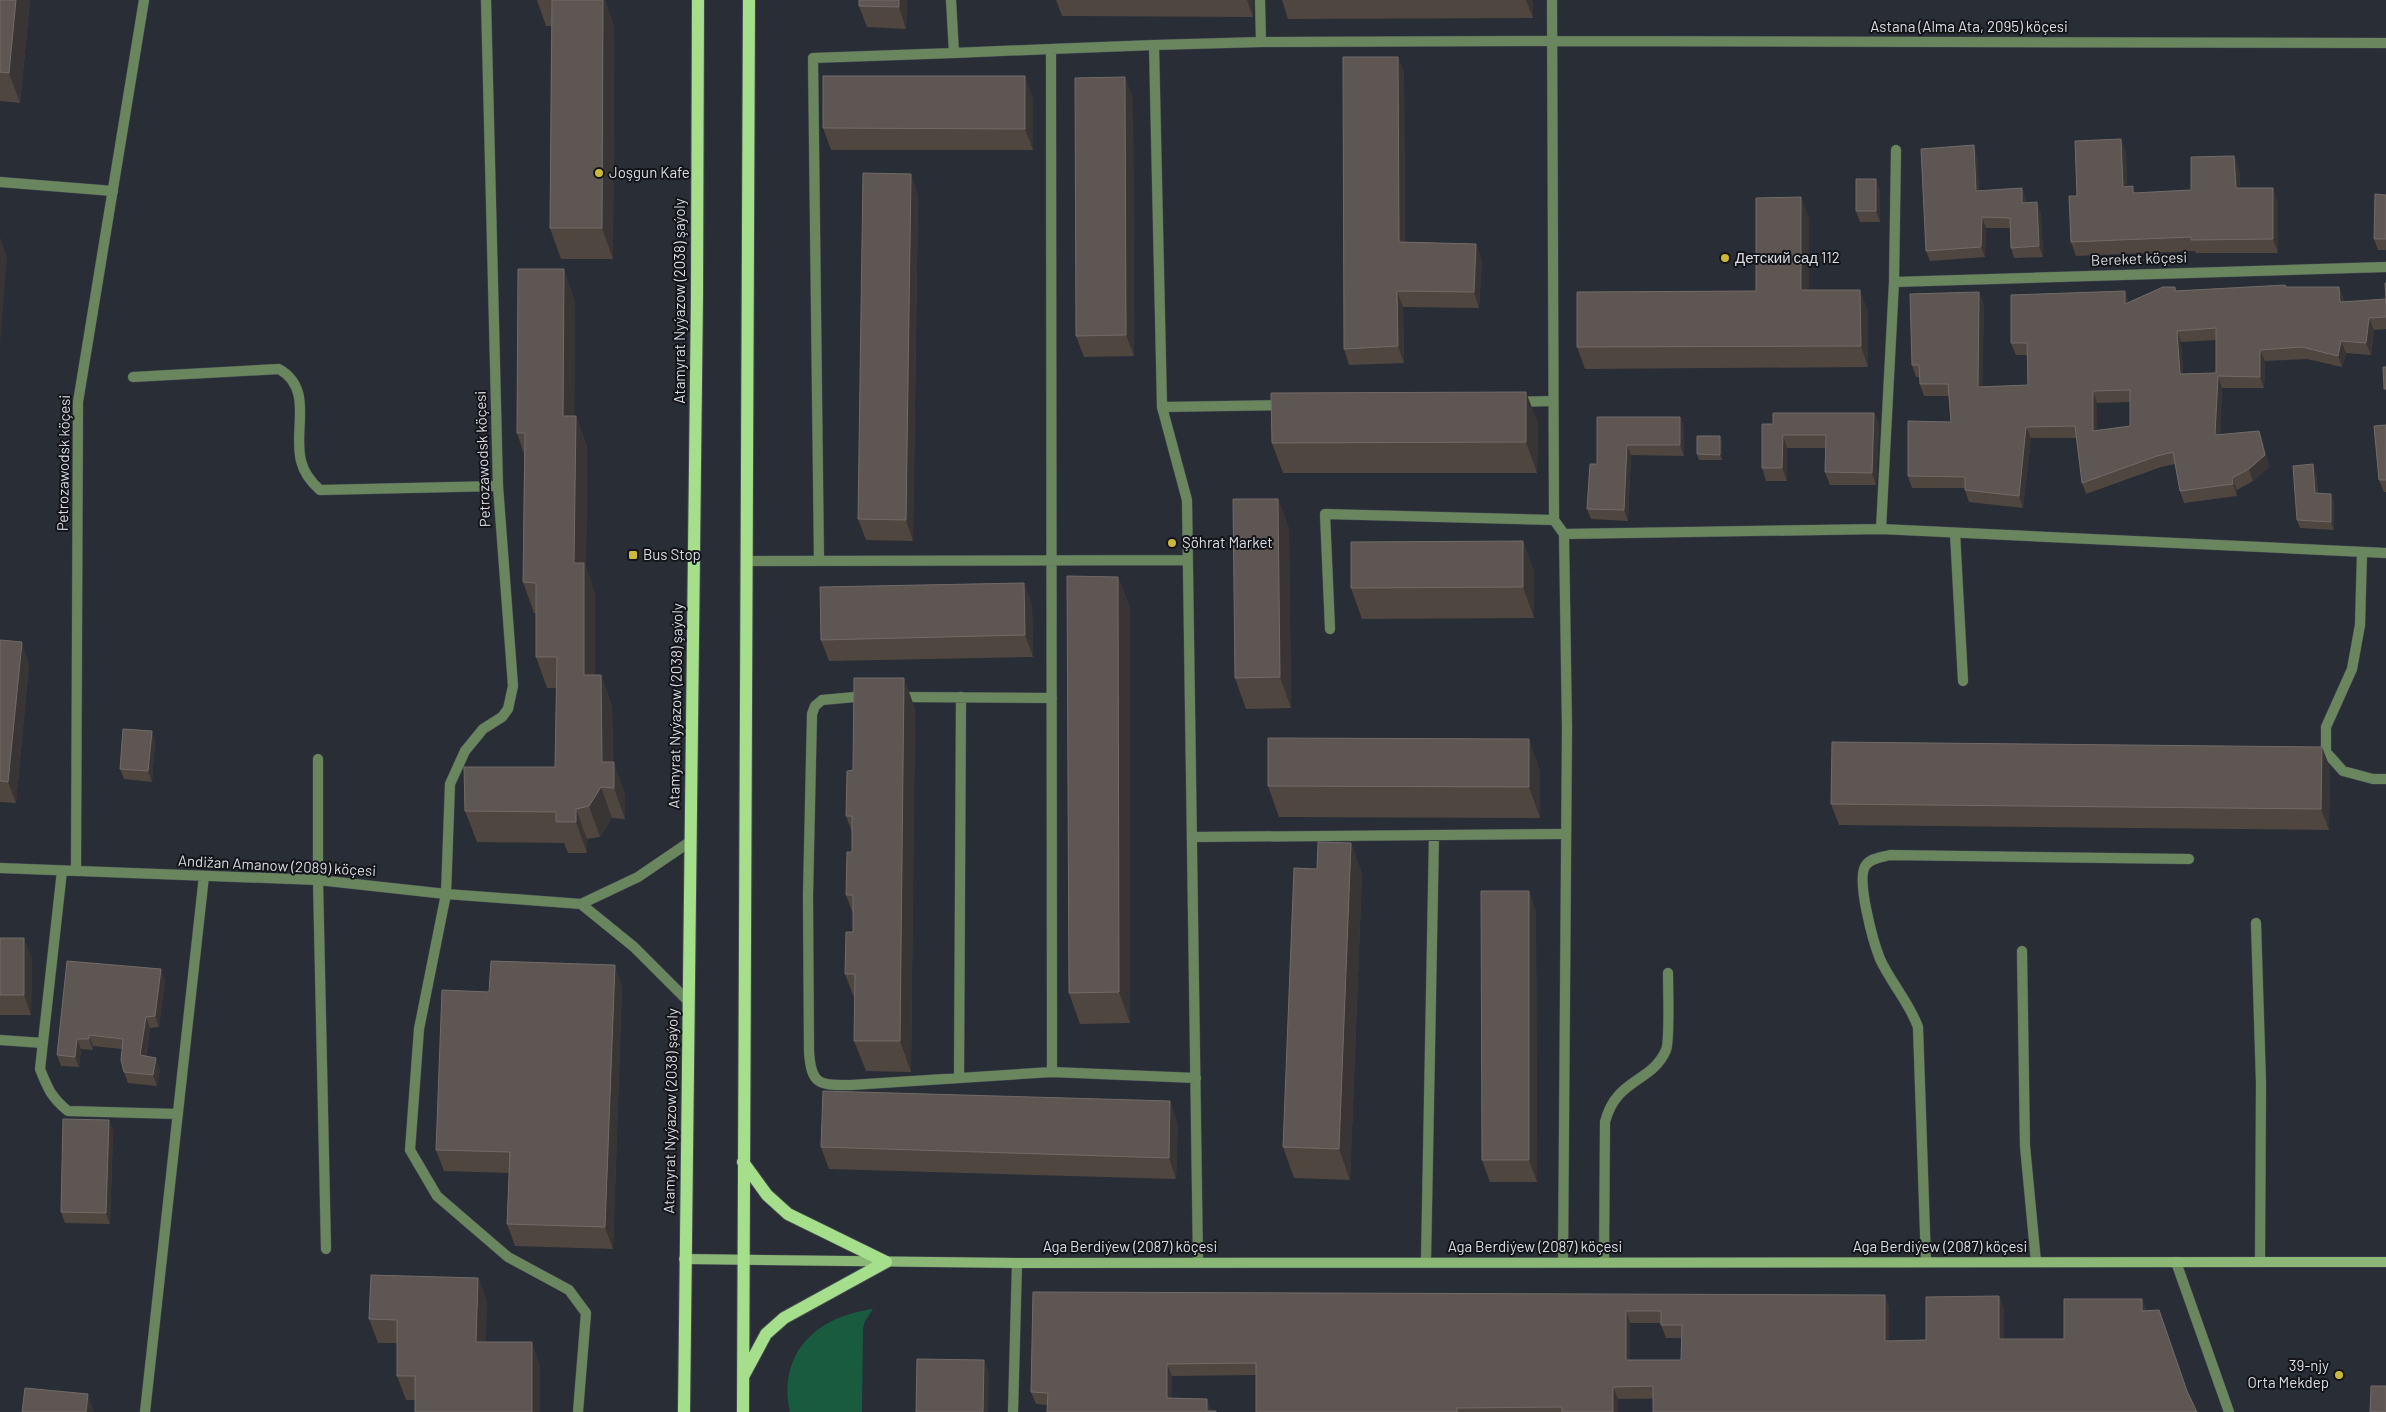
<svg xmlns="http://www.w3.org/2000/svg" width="2386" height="1412" viewBox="0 0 2386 1412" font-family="Barlow,sans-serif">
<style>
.green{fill:#195b3e}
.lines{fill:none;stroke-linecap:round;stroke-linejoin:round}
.lane-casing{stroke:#444952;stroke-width:11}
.street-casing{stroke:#444952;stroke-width:11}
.secondary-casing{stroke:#444952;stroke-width:11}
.primary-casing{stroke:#444952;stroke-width:14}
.lane{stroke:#6a865e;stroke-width:10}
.street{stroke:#6a865e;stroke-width:10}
.secondary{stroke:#8cb877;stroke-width:10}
.primary{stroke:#a6df8b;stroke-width:12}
.wall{fill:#4f4640;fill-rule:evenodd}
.shaded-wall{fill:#393535}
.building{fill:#5e5652;stroke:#716b68;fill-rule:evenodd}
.poi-dot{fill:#ccb938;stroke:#131519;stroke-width:2}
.labels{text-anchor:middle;stroke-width:4;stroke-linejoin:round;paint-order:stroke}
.street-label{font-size:15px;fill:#d9dce3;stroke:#131519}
.poi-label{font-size:15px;fill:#d9dce3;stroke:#131519;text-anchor:start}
</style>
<rect width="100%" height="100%" fill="#282d36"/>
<!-- green -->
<path class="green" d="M873,1309L865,1321L863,1329L862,1412H790C777,1352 818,1316 873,1309Z"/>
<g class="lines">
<defs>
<path id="lane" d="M951,0L954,53L1051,49
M1260,0L1261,42
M133,377L279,369C314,389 293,429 301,461C304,473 311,482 320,490L498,486
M1517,402L1553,401
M1162,407L1285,405
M1955,533L1963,681
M2362,553L2360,625L2352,669L2326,727V752L2343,771L2373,779H2386
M746,561L1188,560
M819,561L813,58L954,53
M866,696L822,700L815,706L812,714L808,896L809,1051C811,1086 820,1085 851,1085L1052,1072L1196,1078
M898,697L1052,698
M1193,837L1565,834
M318,880L326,1249
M446,894L419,1029L410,1150L437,1196L508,1257L569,1290L586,1313L578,1412
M2256,923L2261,1083L2260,1262
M2022,951L2025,1146L2036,1262
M1052,1072L1051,49L1154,45
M959,1078L961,697
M1198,1261L1187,500L1162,407L1154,45L1261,42L1551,41
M1426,1261L1434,835
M1604,1262L1605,1122C1616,1078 1652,1083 1666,1050C1670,1041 1668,987 1668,973
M1926,1262L1918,1027C1909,1002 1891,983 1880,959C1874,944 1855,878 1866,865C1871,858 1882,857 1890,855L2189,859"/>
<path id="street" d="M1552,0L1554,520L1564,534L1567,728L1563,1262
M1551,41L2386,43
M0,182L113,191
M1894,282L2386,267
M1881,529L1894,282L1896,150
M1564,534L1881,529L2386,553
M1330,629L1325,514L1554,520
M0,868L318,880L446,894L581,904L638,877L691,841
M62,871L40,1069C48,1089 51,1097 68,1111L178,1114
M76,871L78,402L144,0
M318,880V759
M446,894L450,784L465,751L483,729L502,717L508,709L513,686L498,486L486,0
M581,904L634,947L689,1002
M0,1040L43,1043
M2176,1262L2229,1412
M145,1412L204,876
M1013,1412L1017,1263"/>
<path id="secondary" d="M684,1259L1017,1263L2386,1262"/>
<path id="primary" d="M743,1162L767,1195L788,1214L886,1262
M744,1375L766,1334L784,1318L886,1262
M684,1412L697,294L698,0
M743,1412L749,0"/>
</defs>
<!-- lane casing -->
<use href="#lane" class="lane-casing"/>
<!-- street casing -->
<use href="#street" class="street-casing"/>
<!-- secondary casing -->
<use href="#secondary" class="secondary-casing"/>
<!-- primary casing -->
<use href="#primary" class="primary-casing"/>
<!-- lane -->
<use href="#lane" class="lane"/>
<!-- street -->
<use href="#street" class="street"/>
<!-- secondary -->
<use href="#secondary" class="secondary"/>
<!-- primary -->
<use href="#primary" class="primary"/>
</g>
<!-- wall -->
<path class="wall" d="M0,0H30L20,103L0,101Z
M537,0H605L614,26L613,259H561L550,228L551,26H546Z
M907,0L906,29L867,27L859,6Z
M1056,0H1253V17L1062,16Z
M1282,0H1533V18L1288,19Z
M1398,57L1404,73L1405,242L1476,244L1482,260L1479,308L1403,307L1404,363L1349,365L1344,349Z
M1033,98V150H831L823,128Z
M1133,98L1134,356L1084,357L1076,336Z
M2121,139L2126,153L2127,186L2136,193L2191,190L2234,156L2239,169L2240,188L2278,202V253H2196L2195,251L2076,256L2071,242L2077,196Z
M1977,155L1979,191L2022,188L2026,199V203L2041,213L2043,257L2014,258L2011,248L2010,228H1986L1985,257L1930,261L1926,251Z
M1880,190V222H1860L1856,211Z
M918,195L913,541L866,540L858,519Z
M2386,195V250H2378L2374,239Z
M1809,218V290L1868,311V367L1585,369L1577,347L1756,291Z
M2386,283V329L2374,330L2371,355L2346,353L2342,367L2307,359L2265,361L2264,388H2222L2220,435L2263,442L2269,467L2253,481L2237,490V496L2184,503L2180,491L2175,464L2161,467L2086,494L2082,483L2077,438H2031L2023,508L1969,502L1965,490V488H1912L1908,476L1951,422L1949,396H1924L1920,384V377H1916L1912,365L1984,304L1982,387L2028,385L2027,355H2016L2011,343L2175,287L2176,291L2286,287L2344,298V302L2386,299ZM2216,340V373L2183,374L2181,342ZM2130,402V426L2097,430V403Z
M575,300L574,416H576L587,447L586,567L595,594V675H601L612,706L613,762L625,793V819L612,818L600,837L587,839V853H568L564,843L477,842L465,811L555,767L556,688H547L536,657V613H534L523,582L524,454L517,433Z
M1874,413L1879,425L1876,485H1830L1825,472L1826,448H1787V481H1766L1762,468L1773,424Z
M1597,417H1680L1684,428V456L1631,455L1628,521L1591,519L1587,509L1597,464Z
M1538,423L1537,473H1283L1272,443Z
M2386,425V492H2384L2379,480Z
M1720,436L1722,441V460H1699L1697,454Z
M2316,473L2318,493L2334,502V530L2300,528L2297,520Z
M1278,499L1289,529L1291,708L1246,709L1235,678Z
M1523,541L1534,572V618L1362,619L1351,588Z
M1118,577L1130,608V1023L1080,1024L1069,993Z
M1032,604L1033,657L829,661L821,640Z
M0,640L29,664L16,803L0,802Z
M904,678L915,709L911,1072L866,1071L854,1041L855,1000L845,974L853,932V914L846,895L852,852V832L846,816L853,770Z
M152,731L155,742L152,782L124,779L120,769Z
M2322,747L2330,768L2329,830L1839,825L1831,804Z
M1540,770V818L1279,817L1268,786Z
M1351,843L1362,874L1350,1180L1294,1178L1283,1147L1317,869Z
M1529,891L1536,912L1537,1182H1490L1482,1160Z
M0,938L32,958L31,1015H0Z
M67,961L165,980L159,1027L150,1028L146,1056L160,1069L157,1086L128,1083L124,1072L122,1049L93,1046V1050L81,1049L79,1067L61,1066L57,1055Z
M622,986L613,1249L515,1246L507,1224L509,1173L444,1171L436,1150L489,992Z
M109,1120L113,1131L110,1224L65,1223L61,1212Z
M1178,1123L1176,1179L829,1169L821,1147Z
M478,1278L487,1302L485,1342L540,1366V1412H415V1400H406L397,1376V1343H378L369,1319Z
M1033,1292L1889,1307V1341L1926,1340L2004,1308V1339H2064L2142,1299L2146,1310L2187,1393L1618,1399V1412H1256V1375L1172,1376L1171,1398L1047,1405L1036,1404L1031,1392ZM1630,1323H1661V1325L1666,1338H1681V1360H1630Z"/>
<!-- shaded-wall -->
<path class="shaded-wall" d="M16,0H30L20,103L9,73Z
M603,0H605L614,26L613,259L602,228Z
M899,0H907L906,29L899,7Z
M1247,0H1253V17Z
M1526,0H1533V18Z
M1398,57L1404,73L1405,258L1399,242Z
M1025,76L1033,98V150L1025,129Z
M1125,77L1133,98L1134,356L1126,335Z
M2121,139L2126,153L2128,200L2123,187Z
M1974,145L1977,155L1980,201L1976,191Z
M2234,156L2239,169L2241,202L2236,188Z
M911,174L918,195L913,541L906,520Z
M1876,179L1880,190V222L1876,211Z
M2022,188L2026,199V213L2022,203Z
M2273,188L2278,202V253L2273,239Z
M1801,197L1809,218V312L1801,290Z
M2037,202L2041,213L2043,257L2039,246Z
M1982,217L1986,228L1985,257L1981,247Z
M0,237L7,257L0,345Z
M1476,244L1482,260L1479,308L1474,292Z
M564,269L575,300L574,447L563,416Z
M2339,287L2344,298V314L2340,302Z
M1860,290L1868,311V367L1861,346Z
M1397,291L1403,307L1404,363L1398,346Z
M2125,291L2129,303L2125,304Z
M1979,292L1984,304L1982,399L1978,387Z
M2369,318L2374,330L2371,355L2366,343Z
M2177,331L2181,342L2184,386L2180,374Z
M2341,341L2346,353L2342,367L2338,356Z
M2260,350L2265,361L2264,388L2260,377Z
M2218,376L2222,388L2220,447L2215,435Z
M2093,391L2097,403L2098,443L2093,431Z
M1526,392L1538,423L1537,473L1526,442Z
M1874,413L1879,425L1876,485L1872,473Z
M576,416L587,447L586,567L595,594V706L584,675L574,563Z
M1680,417L1684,428V456L1680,445Z
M2026,427L2031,438L2023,508L2019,496Z
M2259,431L2263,442L2269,467L2253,481L2249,469Z
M1783,435L1787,448V481L1782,468Z
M1720,436L1722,441V460L1720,455Z
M1627,445L1631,455L1628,521L1624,510Z
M2313,464L2316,473L2318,502L2315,493Z
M2232,478L2237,490V496L2233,484Z
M2331,494L2334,502V530L2331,522Z
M1278,499L1289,529L1291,708L1280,677Z
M1523,541L1534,572V618L1523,587Z
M1118,577L1130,608V1023L1119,992Z
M1024,583L1032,604L1033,657L1025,635Z
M22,642L29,664L16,803L8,782Z
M601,675L612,706L613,788L602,762Z
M904,678L915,709L911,1072L900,1041Z
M152,731L155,742L152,782L148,771Z
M1529,739L1540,770V818L1529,787Z
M2322,747L2330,768L2329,830L2321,809Z
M614,762L625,793V819L614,788Z
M601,787L612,818L600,837L589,806Z
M576,809L587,839V853L576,822Z
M1351,843L1362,874L1350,1180L1339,1149Z
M1529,891L1536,912L1537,1182L1529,1160Z
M24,938L32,958L31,1015L24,995Z
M615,965L622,986L613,1249L605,1227Z
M161,969L165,980L159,1027L155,1016Z
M146,1017L150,1028L144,1066L140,1055Z
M89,1035L93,1046V1050L89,1039Z
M77,1039L81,1049L79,1067L75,1057Z
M156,1058L160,1069L157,1086L153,1075Z
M1170,1101L1178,1123L1176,1179L1169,1158Z
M109,1120L113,1131L110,1224L106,1213Z
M478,1278L487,1302L485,1366L476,1342Z
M1885,1295L1889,1307V1353L1885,1341Z
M1999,1296L2004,1308V1351L1999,1339Z
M2142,1299L2146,1311H2142Z
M1626,1311L1630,1323V1372L1626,1360Z
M532,1342L540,1366V1412H532Z
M984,1360L989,1373L988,1412H983Z
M1167,1364L1172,1376L1171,1410L1167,1398Z
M1613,1387L1618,1399V1412H1613Z
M88,1394L94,1412H86Z
M1207,1399L1212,1411L1208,1412Z"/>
<!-- building -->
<path class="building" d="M0,0H16L9,73L0,72Z
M552,0H603L602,228H550Z
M859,0H899V7L859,6Z
M1343,57H1398L1399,242L1476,244L1474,292L1397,291L1398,346L1344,349Z
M823,76H1025V129L823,128Z
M1125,77L1126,335L1076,336L1075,78Z
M2121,139L2123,187L2133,186V193L2191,190V157L2234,156L2236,188H2273V239L2191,240V237L2071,242L2069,196H2077L2075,141Z
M1974,145L1976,191L2022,188V203L2037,202L2039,246L2011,248L2010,218L1982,217L1981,247L1926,251L1921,149Z
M863,173L911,174L906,520L858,519Z
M1856,179H1876V211H1856Z
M2375,194L2386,195V239H2374Z
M1801,197V290H1860L1861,346L1577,347V292L1756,291V198Z
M518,269H564L563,416H576L574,563H584V675H601L602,762H614V788L601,787L589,806L576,809V822H556V812L465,811L464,767H555L557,657H536V583L523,582L525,433H517Z
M2385,283H2386V317L2369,318L2366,343L2341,341L2338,356L2302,347L2260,350V377L2218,376L2215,435L2259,431L2265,455L2249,469L2232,478L2233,484L2180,491L2173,452L2157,456L2082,483L2075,426L2026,427L2019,496L1965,490V477L1908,476V421L1951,422L1948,384H1920L1919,365H1912L1910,294L1979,292L1978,387L2028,385L2027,343H2011V295L2125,291V304L2163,287H2175V291L2285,285L2286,287H2339L2340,302L2386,299ZM2216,328V373L2180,374L2177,331ZM2130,390V426L2093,431V391Z
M2383,367H2386V389H2384Z
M1526,392V442L1272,443L1271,393Z
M1773,413H1874L1872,473L1825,472L1826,435H1783L1782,468H1762V424H1773Z
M1597,417H1680V445H1627L1624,510L1587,509L1590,464H1597Z
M2386,425V480H2379L2374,426Z
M1697,436H1720V455L1697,454Z
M2313,464L2315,493L2331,494V522L2297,520L2293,466Z
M1233,499H1278L1280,677L1235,678Z
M1523,541V587L1351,588V542Z
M1067,576L1118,577L1119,992L1069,993Z
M1024,583L1025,635L821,640L820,587Z
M0,640L22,642L8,782L0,781Z
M854,678H904L900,1041H854L855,974H845L846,932H853V895H846L847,852H852V816H846L847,771L853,770Z
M123,729L152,731L148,771L120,769Z
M1268,738L1529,739V787L1268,786Z
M1832,742L2322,747L2321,809L1831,804Z
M1318,842L1351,843L1339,1149L1283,1147L1294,868L1317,869Z
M1481,891H1529V1160H1482Z
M0,938H24V995H0Z
M67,961L161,969L155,1016L146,1017L140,1055L156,1058L153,1075L124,1072L121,1060L123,1039L89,1035V1039H77L75,1057L57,1055Z
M491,961L615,965L605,1227L507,1224L510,1152L436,1150L442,990L489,992Z
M823,1091L1170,1101L1169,1158L821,1147Z
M63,1119L109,1120L106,1213L61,1212Z
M371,1275L478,1278L476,1342H532V1412H415V1376H397V1320L369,1319Z
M1033,1292L1885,1295V1341L1926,1340V1297L1999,1296V1339H2064V1299H2142V1311L2159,1310L2187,1391L2197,1412H1653V1386L1613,1387V1412H1562V1407L1457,1408V1412H1256V1363L1167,1364V1398L1207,1399V1411H1216V1412H1047L1048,1393L1031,1392ZM1626,1311H1661V1325H1682L1681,1360H1626Z
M917,1359L984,1360L983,1412H916Z
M2371,1386H2386V1412H2370Z
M25,1388L88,1394L86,1412H22Z"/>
<!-- markers -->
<g class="poi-dot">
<circle cx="599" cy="173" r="5"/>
<circle cx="1725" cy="258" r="5"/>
<circle cx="1172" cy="543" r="5"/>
<rect x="628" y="550" width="10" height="10" rx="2.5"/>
<circle cx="2339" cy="1375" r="5"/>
</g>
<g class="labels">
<!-- street labels -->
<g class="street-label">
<text x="1969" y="32">Astana (Alma Ata, 2095) köçesi</text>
<text transform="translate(2139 259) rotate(-2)" y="5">Bereket köçesi</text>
<text transform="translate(680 301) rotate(-90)" y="5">Atamyrat Nyýazow (2038) şaýoly</text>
<text transform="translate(483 459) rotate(-92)" y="5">Petrozawodsk köçesi</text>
<text transform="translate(64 463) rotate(-89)" y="5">Petrozawodsk köçesi</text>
<text transform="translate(676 706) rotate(-89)" y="5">Atamyrat Nyýazow (2038) şaýoly</text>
<text transform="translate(277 866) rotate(3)" y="5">Andižan Amanow (2089) köçesi</text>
<text transform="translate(671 1111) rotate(-89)" y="5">Atamyrat Nyýazow (2038) şaýoly</text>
<text x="1130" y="1252">Aga Berdiýew (2087) köçesi</text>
<text x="1535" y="1252">Aga Berdiýew (2087) köçesi</text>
<text x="1940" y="1252">Aga Berdiýew (2087) köçesi</text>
</g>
<!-- poi labels -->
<g class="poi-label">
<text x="609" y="178">Joşgun Kafe</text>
<text x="1735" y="263">Детский сад 112</text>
<text x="1182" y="548">Şöhrat Market</text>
<text x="643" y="560">Bus Stop</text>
<text x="2329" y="1371" text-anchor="end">39-njy<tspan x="2329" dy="17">Orta Mekdep</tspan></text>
</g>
</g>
</svg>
